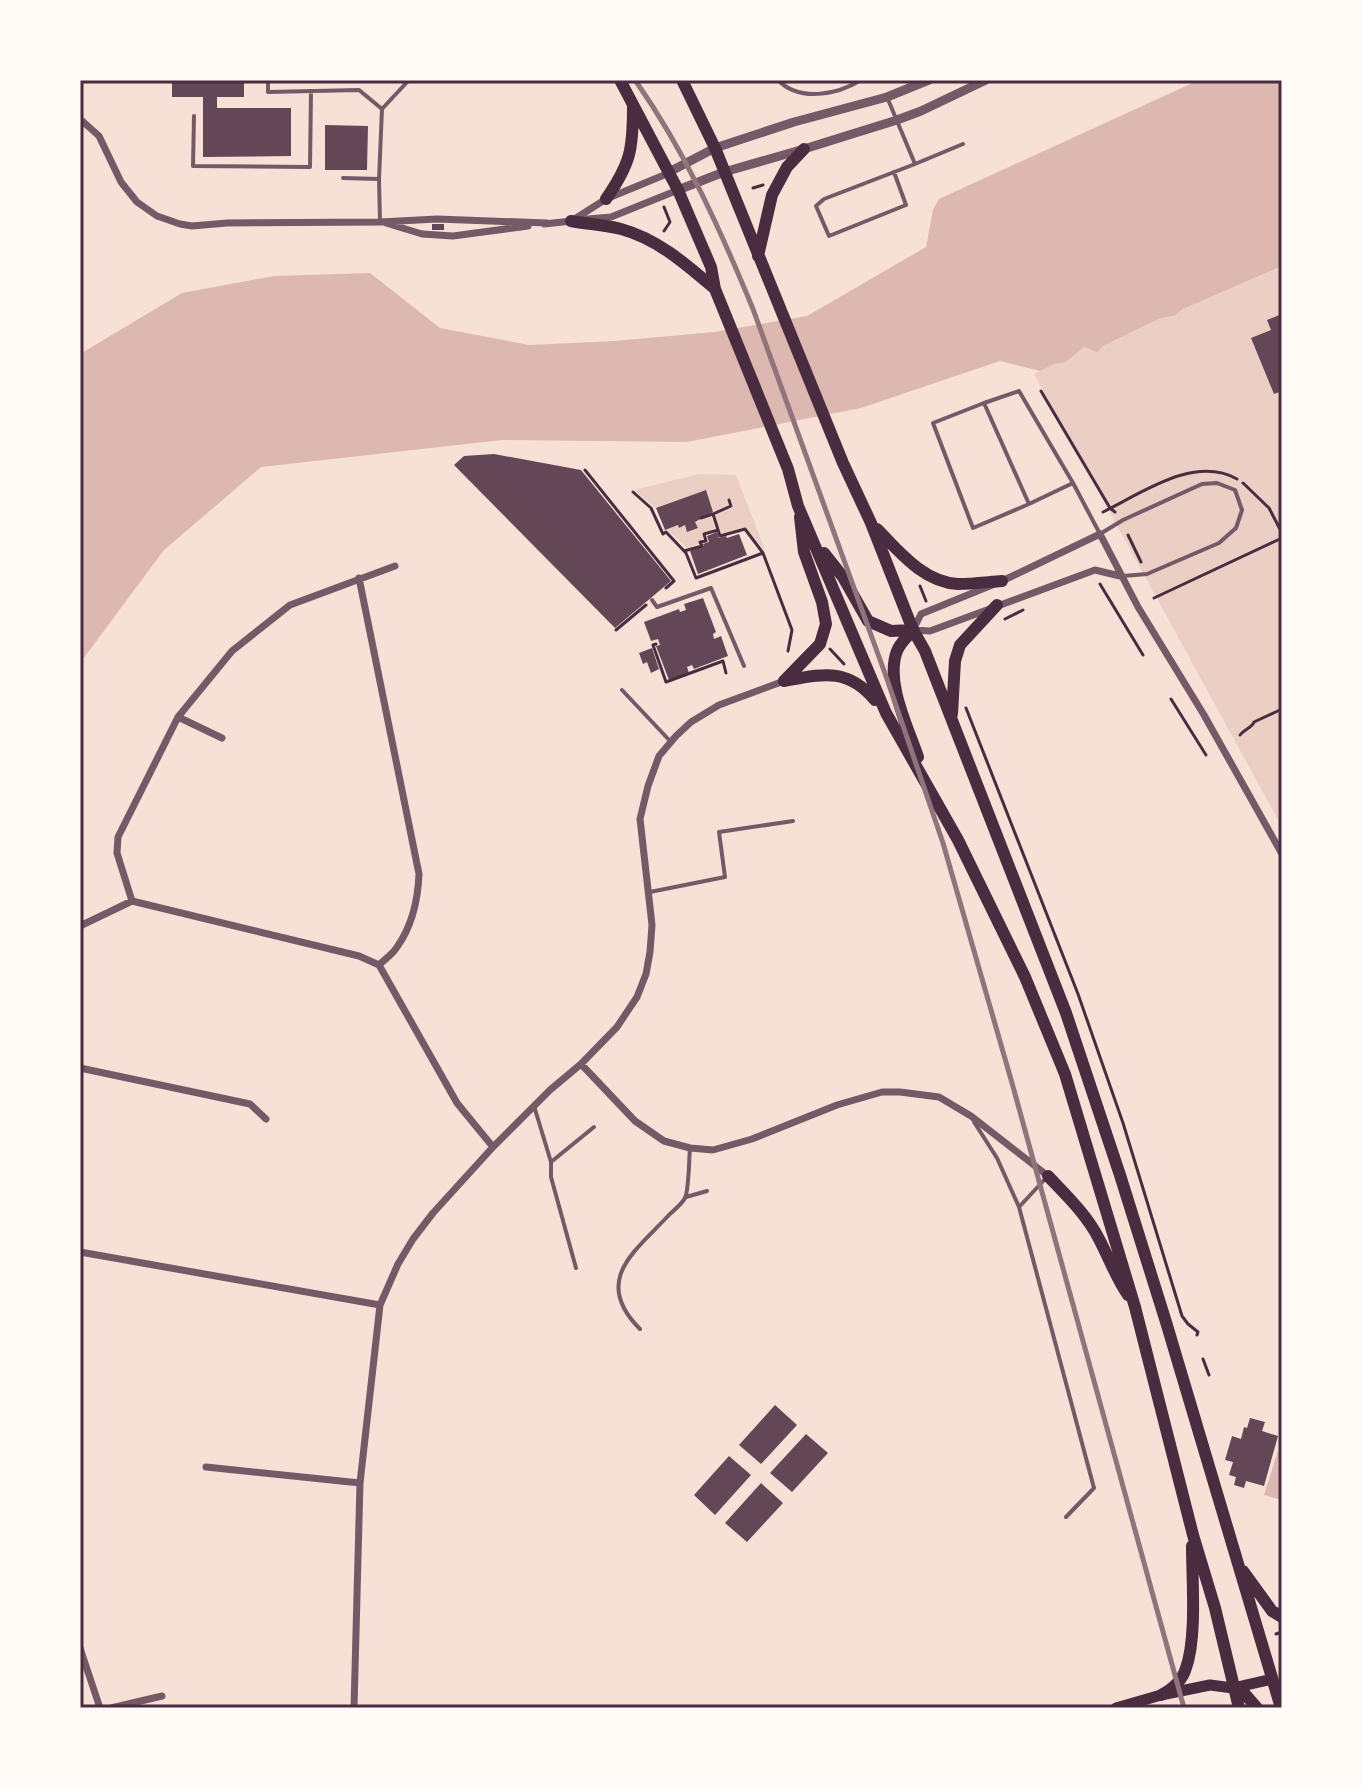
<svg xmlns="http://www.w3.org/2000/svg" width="1362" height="1788" viewBox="0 0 1362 1788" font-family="'Exo 2',sans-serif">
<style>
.green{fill:#ebcfc5}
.water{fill:#dcb8b0}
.building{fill:#644757}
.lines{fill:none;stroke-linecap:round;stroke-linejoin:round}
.path{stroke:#4a2c40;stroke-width:3}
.service{stroke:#755966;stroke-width:4}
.minor{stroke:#755966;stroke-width:7}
.tertiary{stroke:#755966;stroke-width:9}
.secondary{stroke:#4a2c40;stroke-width:11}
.primary{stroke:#4a2c40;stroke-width:12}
.rail{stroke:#8f747c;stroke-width:5}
.neatline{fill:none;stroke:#4a2c40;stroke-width:3}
</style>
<rect width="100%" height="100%" fill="#f7e1d7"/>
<!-- green -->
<path class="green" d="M1282,266V827L1034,374L1054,364L1066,362L1084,347L1102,346L1114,341L1161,318L1174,316L1183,309Z
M699,474L736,475L766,552L745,527L722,535L714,515L734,507L731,499L727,501L729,505L713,512L704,491L656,508L634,490Z
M711,516L715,528L702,533L703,539L698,541L699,544L687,548L667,529L678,525L679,528L685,525L697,528L695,522Z"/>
<!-- water -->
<path class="water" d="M1199,80H1282V266L1183,309L1174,316L1161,318L1103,346L1097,352L1084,347L1066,362L1054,364L1040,371L1000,361L861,408L687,442L502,440L261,467L164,550L80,663V354L182,293L274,276L370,273L440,328L529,345L615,341L714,332L807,316L926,247L933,210L939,199Z
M1282,1438V1500L1264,1495Z"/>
<!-- building -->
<path class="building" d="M172,80H244V97H217V108H291V156L203,157V97H172Z
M325,125L368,126L367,170H325Z
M432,224H444V230H432Z
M1282,314V391L1274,394L1251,338L1271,330L1267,320Z
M494,454L581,470L671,581L615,628L454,465L464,456Z
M706,490L713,512L695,522L698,528L687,532L685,525L679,528L678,525L665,530L656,508Z
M717,532L719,538L726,536L727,538L739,534L747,555L698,574L690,551L704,546L703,544L709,542L707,536Z
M703,598L716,632L713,634L714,639L721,636L728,656L694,669L692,665L687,667L689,673L669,680L656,646L660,645L658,639L651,641L644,622L679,609L680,612L686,610L684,604Z
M652,648L659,669L651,673L647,662L643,664L639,653Z
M775,1405L797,1425L761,1464L739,1445Z
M1250,1418L1265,1422L1262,1431L1278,1436L1264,1486L1246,1481L1244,1488L1234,1485L1236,1477L1229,1475L1233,1462L1225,1460L1232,1436L1241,1439L1244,1427L1247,1428Z
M806,1434L828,1453L792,1492L770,1473Z
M729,1456L751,1475L715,1515L694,1495Z
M761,1483L783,1503L747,1542L725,1523Z"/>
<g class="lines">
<!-- path -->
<path class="path" d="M753,188L763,185
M664,231L670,222L664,207
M1041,391L1110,508L1115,512
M585,470L674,581L666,588
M1243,483L1269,508L1282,533
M633,492L651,508L663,534L666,532L686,553L696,578L763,553
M729,500L731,506L713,514L720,536L745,529L763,553L792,630L788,651
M1103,512C1142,493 1194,455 1237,479
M701,518L713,514
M1128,535L1141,562
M684,551L702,546L700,542L706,541L704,534L718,530
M1100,584L1143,655
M920,586L926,601
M1154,598L1282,538
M1005,619L1023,610
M616,630L646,605
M656,644L653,645L666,682L723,661L726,673
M830,649L844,664
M1171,699L1206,755
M966,708L1078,994L1123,1123L1182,1316L1188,1324L1198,1332L1197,1335
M1240,735C1244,729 1252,728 1254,722L1282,709
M1203,1359L1209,1375
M1276,1634L1282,1632"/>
<!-- service -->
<path class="service" d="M268,80V92L359,90L382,109
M778,80C799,102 837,95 861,80
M887,97L915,164L963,144
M194,116L193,166L310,167L311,91
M894,172L906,205L829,236L816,206L824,199L915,164
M343,178L379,179
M380,222L379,179L382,109L409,80
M984,403L933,423L973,528L1029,504
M1073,483L1029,504L984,403L1019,391L1073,483L1100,534L1123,520L1202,484L1217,483L1235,490L1242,510L1236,528L1219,543L1147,574L1123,576
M652,600L657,607L711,588L744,666
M622,690L671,742
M650,892L725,877L719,832L793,821
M534,1106L551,1162L594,1127
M974,1122L997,1158L1019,1207L1094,1488L1066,1517
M551,1162V1177L576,1268
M686,1197L707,1191
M1019,1207L1047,1177
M640,1329C592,1281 634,1252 668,1216C673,1211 682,1204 685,1198C689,1190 689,1158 690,1148"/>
<!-- minor -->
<path class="minor" d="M80,119L99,136L121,182L137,202L157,216L180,224L192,226L227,223L380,222L437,219L547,223
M588,219L611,217L678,190
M573,220L606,199L669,173
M386,223L422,234L453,236L528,226
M544,224L572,221
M1120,576L1095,570L930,631L913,630L921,614L1002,581L1100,534L1138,607L1204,715L1282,854
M359,578L419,874C418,899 412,926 397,947C393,954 385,959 379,965
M178,717L222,738
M132,901L359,956L379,965L457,1103L493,1147
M80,926L132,901L117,853L118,837L178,717L232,651L290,605L395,566
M581,1064L635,1121L664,1141L690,1148L713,1150L752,1139L837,1105L882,1092H900L939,1097L971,1116L1048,1176
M80,1068L250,1104L266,1119
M80,1252L380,1305
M206,1467L360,1483
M80,1648L100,1708
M111,1708L162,1696
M354,1708L360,1483L380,1305L398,1264L413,1239L433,1213L493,1147L550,1090L581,1064L617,1027L637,997L646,974L650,952L652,925L640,819L648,786L659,756L676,736L691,722L719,705L784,681"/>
<!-- tertiary -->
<path class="tertiary" d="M669,172L715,148L794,122L887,97L929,80
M678,190L724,172L804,149L897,120L921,111L986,80"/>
<!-- secondary -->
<path class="secondary" d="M1116,1708L1161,1695L1210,1685L1233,1688L1272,1679"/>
<!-- primary -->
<path class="primary" d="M620,80L678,190L711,267L715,289L788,469L798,506L886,713L958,840L1025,977L1065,1074L1135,1307L1193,1535L1215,1608L1239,1708
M682,80L715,148L843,463L871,523L913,630L925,651L1066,1013L1120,1175L1166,1322L1281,1708
M606,199C631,163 633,149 633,106
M571,221C587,224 605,225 621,229C658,239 687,265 715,289
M758,256L772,195L787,167L804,149
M877,529C899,551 923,582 958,584C972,584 988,582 1002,581
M824,553L843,577L868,621L891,631L913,630
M913,630C908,636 900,643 897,651C885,682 908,727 918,757
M784,681L820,644L826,624L822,602L804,552L800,517
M784,681C823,674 847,667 875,700
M952,714L955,661L960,645L997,605
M1048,1176C1066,1195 1087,1215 1099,1239C1109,1258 1116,1278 1128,1295
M1243,1571L1272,1611L1282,1617
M1233,1688L1244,1693L1257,1708
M1161,1695C1173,1689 1182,1681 1186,1668C1197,1637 1192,1580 1192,1546"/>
<!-- rail -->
<path class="rail" d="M635,80C685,151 720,229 753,309L887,679L943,843L1012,1083L1184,1708"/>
</g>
<!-- border -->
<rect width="1362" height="1788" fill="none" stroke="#fffaf5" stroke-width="164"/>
<rect x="82" y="82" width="1198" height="1624" class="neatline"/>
</svg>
